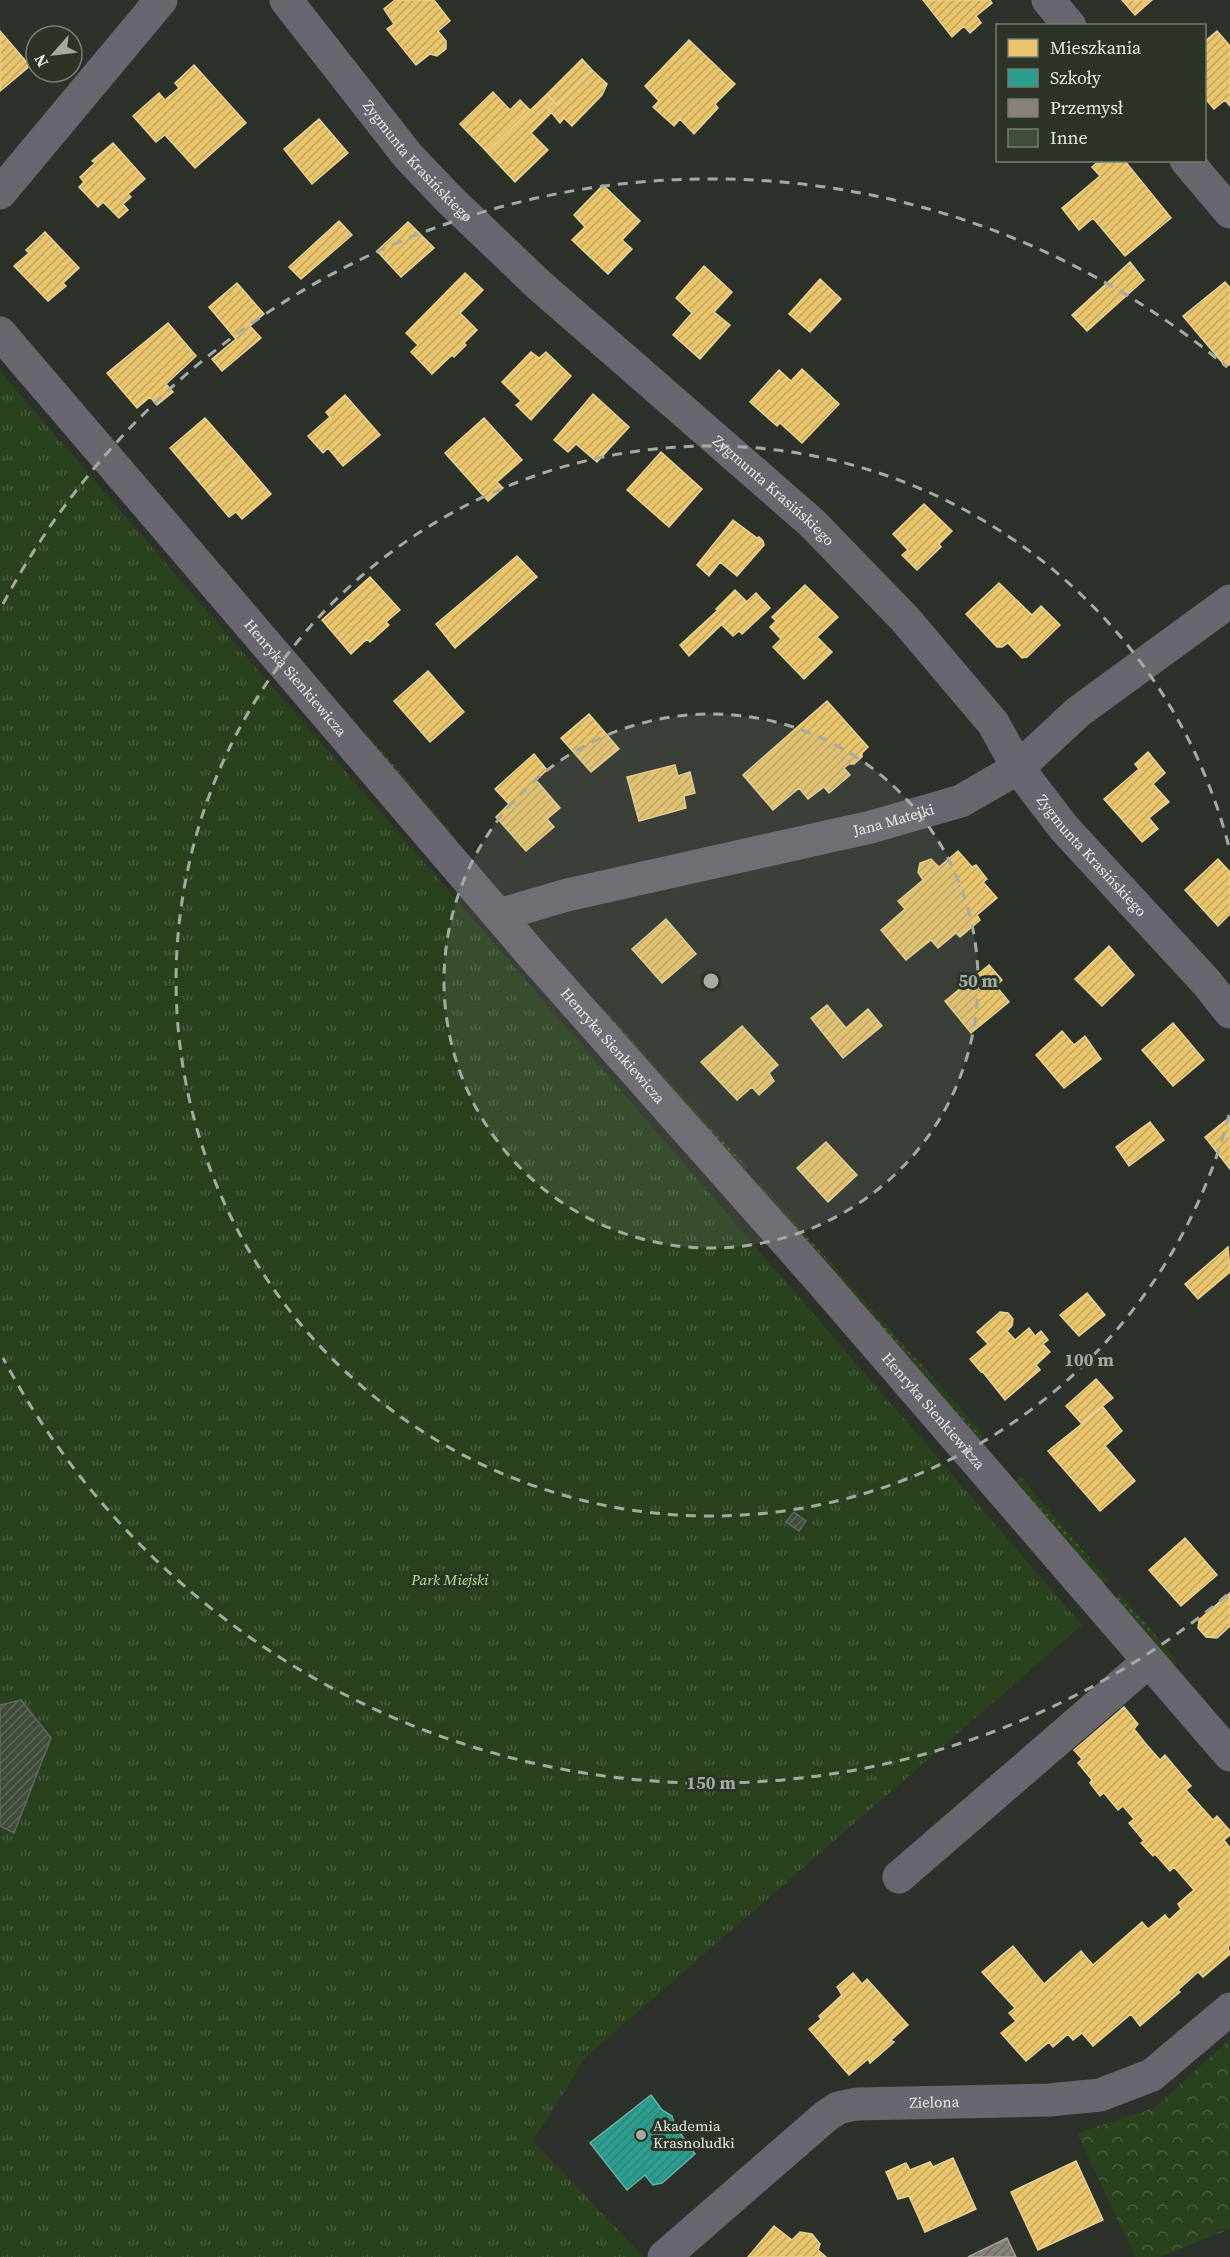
<svg xmlns="http://www.w3.org/2000/svg" width="1230" height="2257" viewBox="0 0 1230 2257" font-family="'Source Serif 4',serif">
<style>
.grass{fill:url(#grass-dots)}
.forest{fill:url(#forest-crowns)}
.park{fill:url(#park-tufts)}
.homes{fill:url(#homes-hatch);stroke:#e8d08f;stroke-width:1.5}
.schools{fill:url(#schools-hatch);stroke:#62b5a8;stroke-width:1.5}
.industry{fill:url(#industry-hatch);stroke:#a6a19b;stroke-width:1.5}
.building{fill:url(#building-hatch);stroke:#626760;stroke-width:1.5}
.lines{fill:none;stroke-linecap:round;stroke-linejoin:round}
.minor{stroke:#686770;stroke-width:33}
.ring{fill:none;stroke:#a5aba3;stroke-width:3;stroke-dasharray:10 8}
.poi-dot{fill:#a5aba3;stroke:#2b3427;stroke-width:2}
.labels{text-anchor:middle;stroke-width:6;stroke-linejoin:round;paint-order:stroke}
.street-label{font-size:15px;fill:#e6ece4;stroke:#2b3427}
.park-label{font-size:15px;font-style:italic;fill:#aded8c;stroke:#2b3427}
.poi-label{font-size:15px;fill:#e6ece4;stroke:#2b3427;text-anchor:start}
.centre{fill:#a5aba3;stroke:#2b3427;stroke-width:3}
.ring-label{font-size:18px;text-anchor:middle;font-weight:bold;fill:#a5aba3;stroke:#2b3427;stroke-width:6;stroke-linejoin:round;paint-order:stroke}
</style>
<defs>
<pattern id="grass-dots" width="8" height="8" patternUnits="userSpaceOnUse" patternTransform="scale(1.5)"><rect width="8" height="8" fill="#2a411e"/><path d="M2 2h.1M6 6h.1" fill="none" stroke="#495d3f" stroke-width="1.8" stroke-linecap="round"/></pattern>
<pattern id="forest-crowns" width="20" height="18" patternUnits="userSpaceOnUse" patternTransform="scale(1.5)"><rect width="20" height="18" fill="#2a411e"/><path d="M2 6a3 3 0 1 1 6 0M12 15a3 3 0 1 1 6 0" fill="none" stroke="#495d3f"/></pattern>
<pattern id="park-tufts" width="24" height="20" patternUnits="userSpaceOnUse" patternTransform="scale(1.5)"><rect width="24" height="20" fill="#2a411e"/><path d="M3 7l-1-3M5 7V3M7 7l1-3M15 17l-1-3M17 17v-4M19 17l1-3" fill="none" stroke="#495d3f"/></pattern>
<pattern id="homes-hatch" width="6" height="6" patternUnits="userSpaceOnUse" patternTransform="scale(1.5)"><rect width="6" height="6" fill="#e9c46a"/><path d="M-1 1l2-2M0 6l6-6M5 7l2-2" fill="none" stroke="#c0a560"/></pattern>
<pattern id="schools-hatch" width="6" height="6" patternUnits="userSpaceOnUse" patternTransform="scale(1.5)"><rect width="6" height="6" fill="#2a9d8f"/><path d="M-1 1l2-2M0 6l6-6M5 7l2-2" fill="none" stroke="#328378"/></pattern>
<pattern id="industry-hatch" width="6" height="6" patternUnits="userSpaceOnUse" patternTransform="scale(1.5)"><rect width="6" height="6" fill="#8a817c"/><path d="M-1 1l2-2M0 6l6-6M5 7l2-2" fill="none" stroke="#6e6a66"/></pattern>
<pattern id="building-hatch" width="6" height="6" patternUnits="userSpaceOnUse" patternTransform="scale(1.5)"><rect width="6" height="6" fill="#414c3b"/><path d="M-1 1l2-2M0 6l6-6M5 7l2-2" fill="none" stroke="#5c6657"/></pattern>
</defs>
<rect width="100%" height="100%" fill="#2c312a"/>
<!-- grass -->
<path class="grass" d="M362,728L452,832L445,836L361,738Z
M602,1007L747,1167L743,1172L600,1010Z
M760,1183L983,1434L980,1439L756,1188Z
M1019,1475L1108,1580L1103,1585L1016,1483Z
M1120,1593L1177,1661L1171,1665L1115,1599Z"/>
<!-- forest -->
<path class="forest" d="M1230,2039V2229L1160,2257H1135L1077,2133L1154,2108Z"/>
<!-- park -->
<path class="park" d="M0,371L1082,1625L586,2057L533,2141L644,2257H0Z"/>
<!-- homes -->
<path class="homes" d="M395,0H434L450,21L438,31L446,41V49L437,56L430,54L416,65L387,29L394,24L384,9Z
M923,0H990L992,3L976,16L981,23L970,33L964,26L952,37Z
M1122,0H1152L1135,15Z
M0,31L30,66L0,91Z
M1217,31L1230,46V106L1225,100L1214,109L1204,97V42Z
M689,40L735,84L715,104L718,108L694,134L680,119L674,126L653,107L659,101L645,86Z
M582,59L592,70L557,105L547,94Z
M194,65L246,123L195,168L165,135L156,142L133,116L159,93L165,100L179,88L175,83Z
M592,70L607,84L602,95L572,126L564,118L560,123L548,108L554,102L557,105Z
M493,92L510,110L520,100L530,110L487,152L460,124Z
M547,94L554,102L548,108L551,113L531,133L548,150L515,182L487,152Z
M319,119L348,153L312,184L284,149Z
M113,143L145,179L128,194L131,197L123,204L128,210L119,218L103,202L98,207L79,187L84,182L80,177L95,163L92,161Z
M1100,160H1113L1116,163L1124,160L1171,218L1125,256L1093,218L1079,230L1062,208L1100,176L1092,167Z
M603,185L640,221L622,240L632,249L608,274L572,240L585,227L574,215Z
M339,221L352,235L301,279L289,267Z
M408,222L434,248L401,277L377,251Z
M45,232L79,268L63,283L66,286L48,301L14,266L29,253L26,250Z
M1130,262L1144,280L1087,331L1072,315Z
M704,266L732,292L714,312L730,325L700,359L673,335L692,313L676,298Z
M465,273L483,290L460,313L477,330L464,343L466,345L454,357L452,355L432,374L411,352L418,345L406,333Z
M820,279L841,299L810,332L789,314Z
M1225,282L1230,288V364L1226,367L1183,316Z
M237,283L264,314L250,326L261,338L222,371L212,359L236,339L209,307Z
M168,323L196,356L166,384L173,392L157,405L150,397L137,408L107,373Z
M531,352L539,358L546,352L571,376L531,420L516,405L521,401L502,382Z
M802,369L839,404L802,443L780,423L777,426L750,402L779,370L791,381Z
M593,394L629,427L597,462L576,444L568,452L554,440Z
M345,395L380,435L343,466L328,448L323,453L308,436L330,417L326,412Z
M205,418L242,460L206,490L170,448Z
M484,418L522,460L497,482L503,488L488,501L445,453Z
M661,452L702,489L669,527L627,490Z
M242,460L271,494L242,519L236,512L229,517L206,490Z
M924,504L952,531L939,544L941,547L917,570L902,555L908,550L893,534Z
M733,520L757,538L759,537L763,541L764,545L737,576L720,562L709,576L697,565Z
M517,556L537,577L455,648L436,624Z
M370,577L400,610L386,622L389,625L370,642L367,639L351,654L322,620Z
M999,583L1032,615L1041,606L1060,625L1027,657L1022,658L1008,643L1002,647H997L966,614Z
M805,585L838,617L817,637L832,652L804,679L773,647L781,639L770,627L776,621L772,617Z
M735,590L746,601L689,656L680,645L718,610L716,609Z
M756,593L770,608L742,634L739,631L733,636L722,625Z
M428,671L464,712L430,742L394,701Z
M827,701L868,747L862,753V757L854,764H849L844,768L850,775L829,793L824,787L808,799L799,788L773,810L743,775Z
M589,714L619,749L591,772L561,738Z
M1148,752L1165,773L1153,784L1169,802L1149,818L1158,829L1142,842L1104,799L1139,769L1135,764Z
M534,754L547,770L536,780L560,808L547,819L554,827L526,851L496,817L509,804L495,789Z
M675,765L678,776L690,772L695,793L684,796L686,808L639,821L627,777Z
M958,851L972,867L976,865L987,879L983,882L997,898L977,915L980,920L960,937L956,933L938,948L931,940L906,960L881,930L905,909L898,901L923,880L918,872L920,863L931,859L939,867Z
M1218,859L1230,872V914L1218,926L1185,890Z
M666,919L696,954L662,983L632,949Z
M1109,946L1134,975L1102,1006L1075,979Z
M989,965L1002,980L996,986L1009,1002L971,1033L945,1001Z
M827,1005L846,1028L868,1009L882,1026L843,1058L811,1018Z
M1173,1023L1204,1060L1173,1086L1142,1050Z
M742,1026L778,1065L769,1073L774,1081L759,1095L752,1087L737,1100L701,1062Z
M1062,1031L1074,1045L1085,1036L1101,1059L1064,1088L1036,1055Z
M1230,1117V1169L1205,1137Z
M1150,1122L1164,1140L1129,1166L1116,1147Z
M826,1142L857,1175L828,1202L797,1168Z
M1228,1247L1230,1272L1198,1299L1185,1284Z
M1087,1293L1105,1315L1079,1336L1060,1315Z
M1000,1312L1008,1313L1013,1319L1012,1326L1007,1331L1015,1340L1029,1328L1035,1336L1041,1331L1048,1340L1043,1344L1050,1352L1036,1365L1040,1370L1005,1400L982,1371L981,1372L970,1359L988,1344L977,1332Z
M1096,1379L1113,1398L1081,1423L1066,1406Z
M1103,1407L1122,1431L1105,1446L1135,1481L1100,1511L1048,1451Z
M1185,1538L1217,1575L1181,1606L1149,1570Z
M1230,1593V1626L1217,1638L1206,1637L1198,1628L1199,1620Z
M1124,1707L1138,1724L1134,1729L1146,1744L1160,1760L1165,1755L1191,1786L1186,1790L1213,1820L1217,1816L1230,1831V1835L1224,1840L1230,1848V1945L1228,1947L1230,1954L1203,1977L1198,1972L1178,1990L1180,1992L1140,2026L1131,2014L1093,2046L1082,2033L1073,2040L1068,2034L1053,2047L1049,2042L1026,2061L1001,2033L1016,2021L1009,2013L1015,2008L982,1972L1013,1946L1044,1984L1081,1951L1093,1965L1142,1922L1148,1929L1165,1915L1169,1920L1181,1909L1178,1904L1194,1890L1174,1867L1170,1871L1155,1854L1153,1856L1141,1843L1144,1841L1129,1823L1134,1819L1123,1806L1118,1810L1104,1793L1100,1796L1090,1783L1092,1780L1078,1763L1082,1759L1074,1750Z
M853,1973L862,1984L867,1979L908,2025L891,2040L894,2042L870,2063L868,2059L849,2075L809,2029L821,2019L819,2016L842,1995L837,1987Z
M953,2158L976,2209L925,2232L909,2196L898,2199L886,2172L906,2163L910,2170L930,2162L933,2167Z
M1076,2161L1103,2220L1038,2250L1011,2192Z
M774,2226L792,2240L800,2232L812,2234L820,2244L818,2250L826,2257H748Z"/>
<!-- schools -->
<path class="schools" d="M651,2095L662,2110L672,2116L675,2126L695,2154L662,2183L653,2185L645,2175L627,2190L590,2143Z"/>
<!-- industry -->
<path class="industry" d="M1007,2238L1016,2257H968Z"/>
<!-- building -->
<path class="building" d="M794,1512L806,1521L799,1531L786,1522Z
M21,1700L51,1738L14,1833L0,1826V1705Z"/>
<g class="lines">
<!-- minor -->
<g class="minor">
<path id="s1" d="M286,0L408,156L449,199L539,285L812,523L905,619L993,723L1018,768L1064,828L1207,983L1230,1012"/>
<path d="M1048,0L1070,26"/>
<path d="M1186,160L1230,212"/>
<path d="M0,193L161,0"/>
<path id="s2" d="M0,333L534,957L821,1281L1230,1755"/>
<path id="s3" d="M499,915L567,895L871,827L961,801L1018,768L1078,712L1230,601"/>
<path d="M899,1877L1149,1661"/>
<path id="s4" d="M664,2257L826,2116L838,2108L856,2104L1049,2100L1100,2095L1152,2075L1230,2009"/>
</g>
</g>
<!-- distance rings -->
<circle cx="711" cy="981" r="267" fill="#a5aba3" fill-opacity=".12"/>
<g class="ring">
<circle cx="711" cy="981" r="267"/>
<path d="M1229 1115A535 535 0 1 1 1229 847"/>
<path d="M1227 1595A802 802 0 0 1 3 1358M3 604A802 802 0 0 1 1227 367"/>
</g>
<!-- markers -->
<circle class="poi-dot" cx="641" cy="2135" r="6"/>
<g class="labels">
<!-- street labels -->
<g class="street-label">
<text dy="5" stroke="none"><textPath href="#s1" startOffset="208">Zygmunta Krasińskiego</textPath></text>
<text dy="5" stroke="none"><textPath href="#s1" startOffset="694">Zygmunta Krasińskiego</textPath></text>
<text dy="5" stroke="none"><textPath href="#s2" startOffset="454">Henryka Sienkiewicza</textPath></text>
<text dy="5" stroke="none"><textPath href="#s3" startOffset="406">Jana Matejki</textPath></text>
<text dy="5" stroke="none"><textPath href="#s1" startOffset="1180">Zygmunta Krasińskiego</textPath></text>
<text dy="5" stroke="none"><textPath href="#s2" startOffset="940">Henryka Sienkiewicza</textPath></text>
<text dy="5" stroke="none"><textPath href="#s2" startOffset="1426">Henryka Sienkiewicza</textPath></text>
<text dy="5" stroke="none"><textPath href="#s4" startOffset="326">Zielona</textPath></text>
</g>
<!-- park labels -->
<g class="park-label">
<text x="450" y="1585">Park Miejski</text>
</g>
<!-- poi labels -->
<g class="poi-label">
<text x="653" y="2131">Akademia<tspan x="653" dy="17">Krasnoludki</tspan></text>
</g>
</g>
<circle cx="711" cy="981" r="9" class="centre"/>
<g class="ring-label">
<text x="978" y="987">50 m</text>
<text x="1089" y="1366">100 m</text>
<text x="711" y="1789">150 m</text>
</g>
<!-- legend -->
<rect x="996" y="24" width="210" height="138" fill="#2b3427" stroke="#767e73" stroke-width="1.5"/>
<rect x="1008" y="39" width="30" height="18" fill="#e9c46a" stroke="#767e73" stroke-width="1.5"/>
<text x="1050" y="54" font-size="18" fill="#e6ece4">Mieszkania</text>
<rect x="1008" y="69" width="30" height="18" fill="#2a9d8f" stroke="#767e73" stroke-width="1.5"/>
<text x="1050" y="84" font-size="18" fill="#e6ece4">Szkoły</text>
<rect x="1008" y="99" width="30" height="18" fill="#8a817c" stroke="#767e73" stroke-width="1.5"/>
<text x="1050" y="114" font-size="18" fill="#e6ece4">Przemysł</text>
<rect x="1008" y="129" width="30" height="18" fill="#414c3b" stroke="#767e73" stroke-width="1.5"/>
<text x="1050" y="144" font-size="18" fill="#e6ece4">Inne</text>
<!-- north arrow -->
<g transform="translate(54 54) rotate(242)"><circle r="28" fill="#2b3427" stroke="#767e73" stroke-width="1.5"/>
<path d="M0-4.5L10 22L0 15L-10 22Z" fill="#a5aba3"/>
<text y="-9" font-size="16" font-weight="bold" text-anchor="middle" fill="#e6ece4">N</text>
</g>
</svg>
